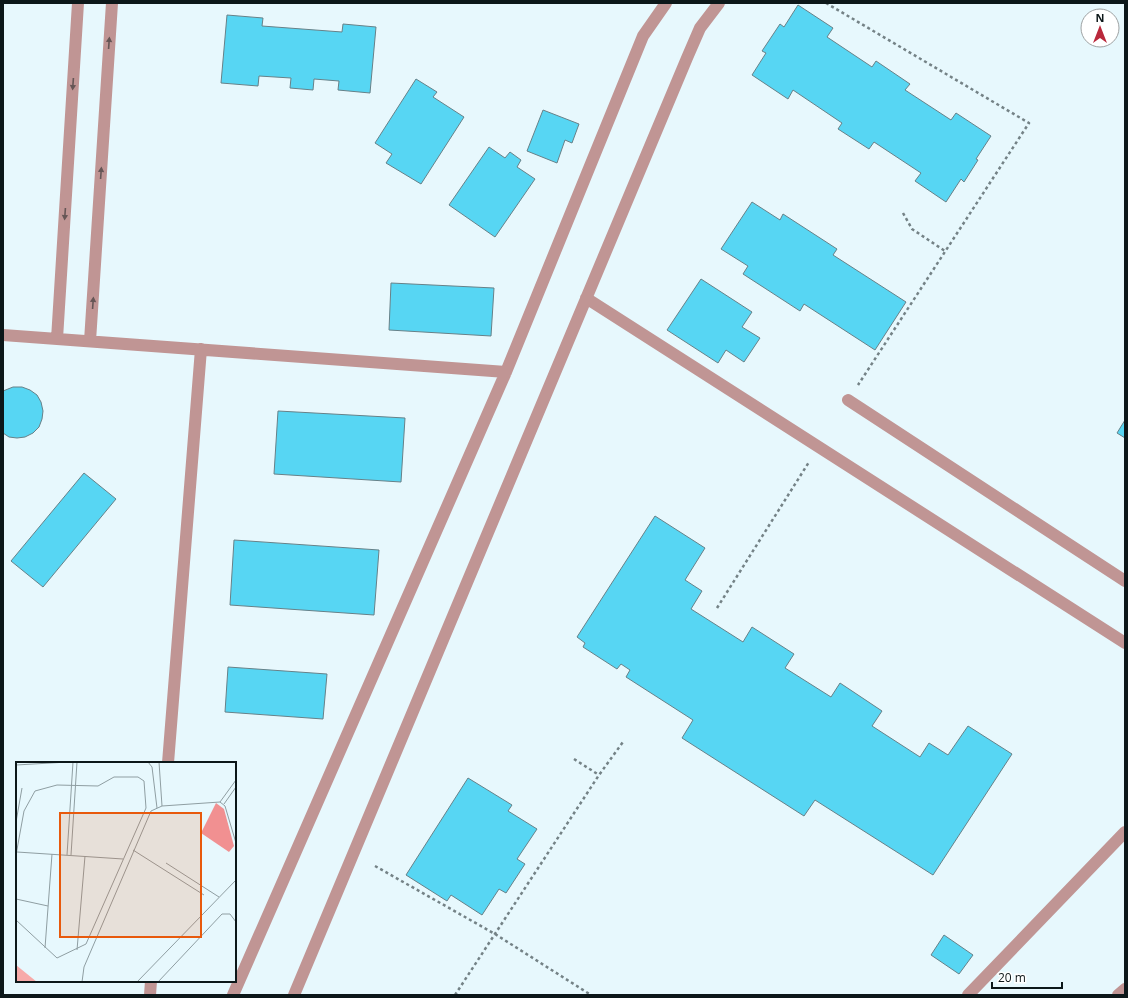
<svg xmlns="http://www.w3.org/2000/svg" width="1128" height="998" viewBox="0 0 1128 998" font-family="'Open Sans',sans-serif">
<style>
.building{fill:#57d6f3;stroke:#678188}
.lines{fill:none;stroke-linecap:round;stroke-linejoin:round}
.path{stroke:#748286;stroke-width:2.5;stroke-dasharray:3 3;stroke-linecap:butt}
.minor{stroke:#c09594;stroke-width:12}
.oneway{fill:#665656}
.inset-road{fill:none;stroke:#8f9ea2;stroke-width:1}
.view{fill:#e8590c;fill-opacity:0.15;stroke:#e8590c;stroke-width:2}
.inset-edge{fill:none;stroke:#0c1719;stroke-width:2}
</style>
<rect width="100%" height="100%" fill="#e7f8fd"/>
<!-- building -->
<path class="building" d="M798,5L833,28L827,37L872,67L876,61L910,84L905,90L951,120L956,113L991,136L976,159L978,160L964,182L961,179L946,202L915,181L921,173L874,142L869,149L838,129L842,123L793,90L788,99L752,75L766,53L762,51L780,24L784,27Z
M227,15L263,18L262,26L342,32L343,24L376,27L370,93L338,90L339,81L314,79L313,90L290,88L291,78L259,76L258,86L221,83Z
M416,79L437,92L433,97L464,117L421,184L386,163L392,154L375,143Z
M543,110L579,124L572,143L565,140L557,163L527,151Z
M489,147L505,158L510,152L521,160L517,167L535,179L495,237L449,205Z
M752,202L780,220L783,214L837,249L833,255L906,302L875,350L804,304L800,311L743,274L748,266L721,249Z
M701,279L752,312L742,327L760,338L744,362L726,350L718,363L667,330Z
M391,283L494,288L491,336L389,330Z
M13,387H22L30,390L37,395L41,402L43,411L42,419L39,427L33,433L25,437L17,438L9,437L3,433V391Z
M278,411L405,418L401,482L274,474Z
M1125,420V438L1117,433Z
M84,473L116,499L43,587L11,561Z
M655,516L705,548L685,580L702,591L691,609L743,642L752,627L794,654L785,668L831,697L840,683L882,711L872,726L920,757L929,743L948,755L968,726L1012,754L933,875L815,800L804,816L682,738L693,720L626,677L630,670L621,664L617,669L583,647L585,643L577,637Z
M234,540L379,550L374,615L230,605Z
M228,667L327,674L323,719L225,712Z
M468,778L512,805L508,811L537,829L517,859L525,864L506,893L499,889L482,915L451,895L447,901L406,875Z
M944,935L973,955L959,974L931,955Z"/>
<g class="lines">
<!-- path -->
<path class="path" d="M826,3L1029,123L858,385
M903,213L912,229L945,251
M717,608L809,462
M574,759L599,775
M375,866L495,934L591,995
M455,995L599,775L623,742"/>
<!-- minor -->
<path class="minor" d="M586,298L1125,643
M3,335L506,372
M57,339L78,3
M90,341L112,3
M848,400L1125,581
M168,763L201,349
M150,995L151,981
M233,995L506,372L643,36L666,3
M294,995L687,58L700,28L719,3
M968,995L1125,832
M1118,995L1125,989"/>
</g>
<!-- one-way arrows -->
<defs><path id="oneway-solid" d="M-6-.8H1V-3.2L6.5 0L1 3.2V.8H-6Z"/></defs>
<g class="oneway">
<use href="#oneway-solid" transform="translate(109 43) rotate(-86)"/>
<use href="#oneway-solid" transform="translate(73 84) rotate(94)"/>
<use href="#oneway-solid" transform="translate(101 173) rotate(-86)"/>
<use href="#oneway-solid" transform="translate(65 214) rotate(94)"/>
<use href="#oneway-solid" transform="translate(93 303) rotate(-86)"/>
</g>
<!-- overview -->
<g transform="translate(16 762)">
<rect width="220" height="220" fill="#e7f8fd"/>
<path d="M0,203L21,220H0Z" fill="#f7aaa9"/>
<path d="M200,41L208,47L218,84L213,90L185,71Z" fill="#f19091"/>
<path class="inset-road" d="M132,0L136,5L141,46M143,0L146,44M0,3L52,0M204,40L220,18M208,42L220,25M0,60L6,26M117,88L188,133M1,90L107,97M0,93L8,49L19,29L41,23L82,24L98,15H122L128,19L130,46L70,182L41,196L0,158M51,93L57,0M55,93L61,0M150,101L203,135M0,137L32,144M29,186L36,92M61,188L69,94M66,220L68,205L135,49L146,44L204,40L209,44L220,81M121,220L220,118M142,220L206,152H214L220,160"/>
<path class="view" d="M44,51H185V175H44Z"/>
<rect width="220" height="220" class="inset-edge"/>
</g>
<!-- border -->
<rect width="1128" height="998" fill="none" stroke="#0c1719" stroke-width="8"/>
<!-- north arrow -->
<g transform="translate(1100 28)"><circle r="19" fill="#ffffff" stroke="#9ea2a3"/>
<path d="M0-3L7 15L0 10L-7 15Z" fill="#b9283b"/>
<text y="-6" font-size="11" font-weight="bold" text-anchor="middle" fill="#0c1719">N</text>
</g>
<!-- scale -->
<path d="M992 982v6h70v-6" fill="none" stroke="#0c1719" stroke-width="2"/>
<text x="998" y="982" font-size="12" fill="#0c1719" stroke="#ffffff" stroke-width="3" paint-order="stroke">20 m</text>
</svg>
